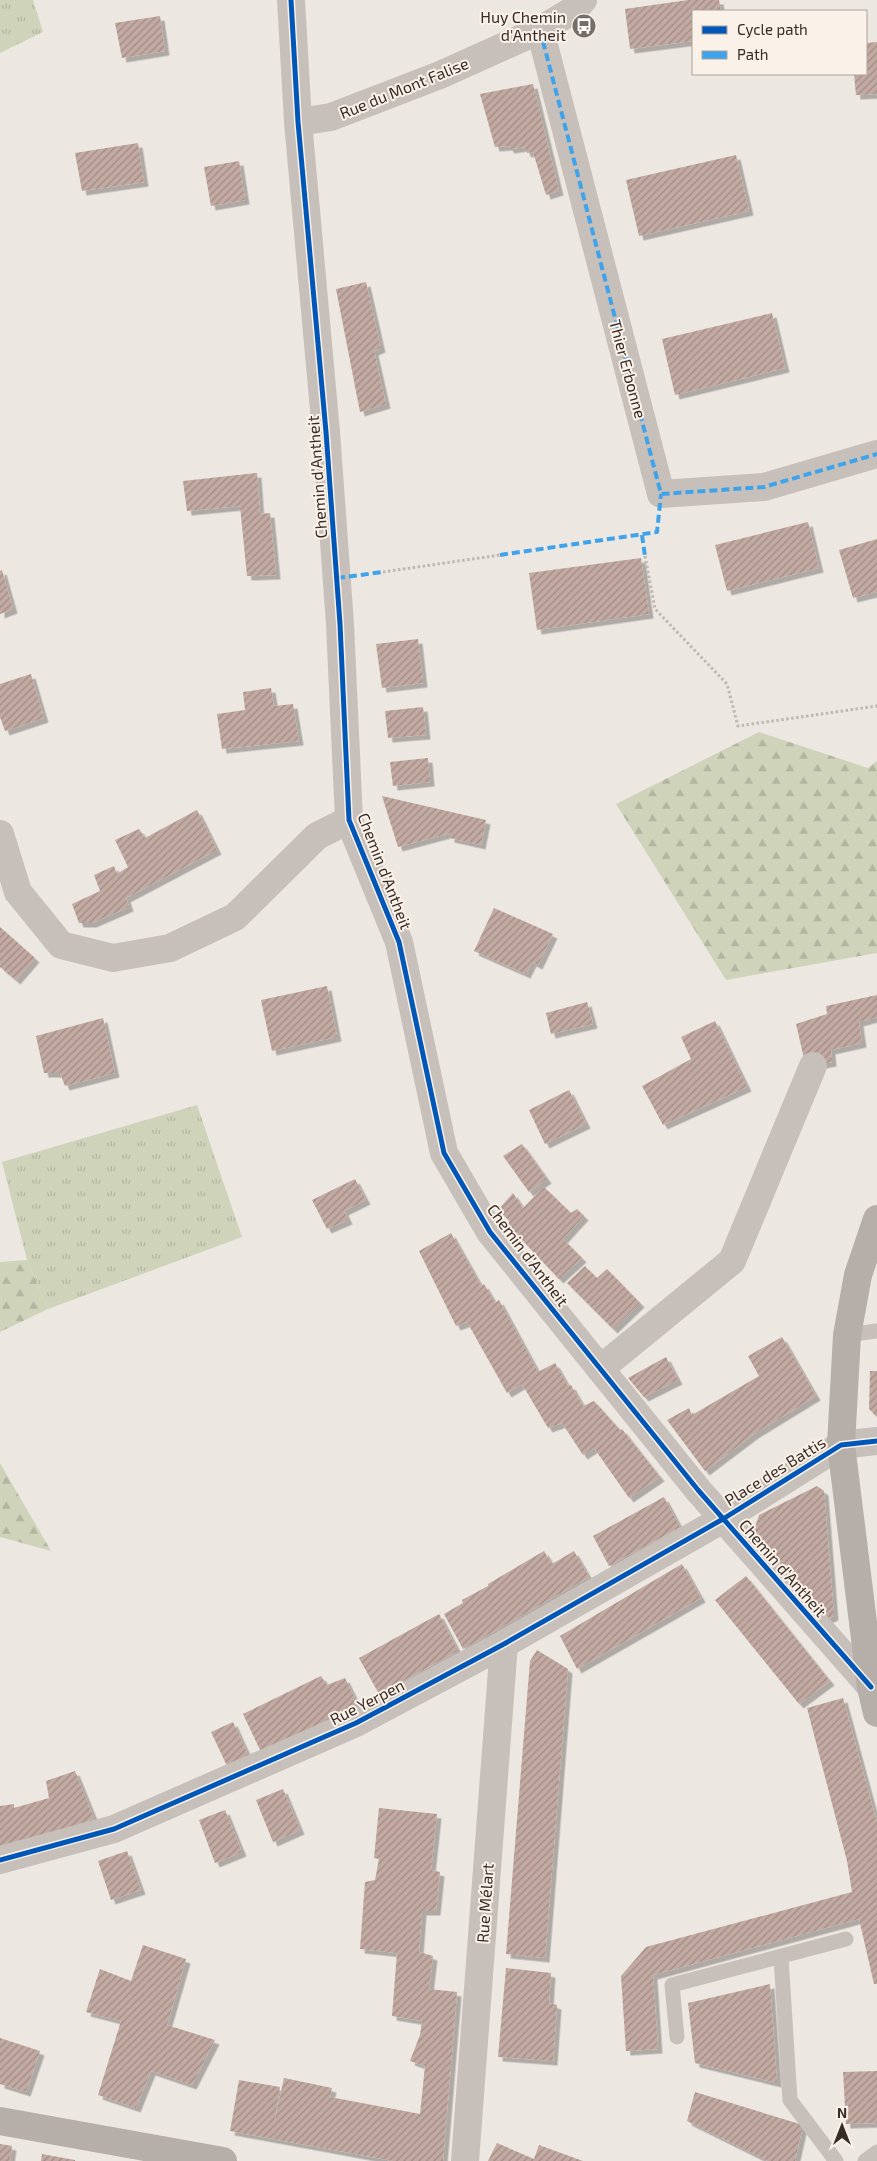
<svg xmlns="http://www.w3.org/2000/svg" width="877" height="2161" viewBox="0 0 877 2161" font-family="'Exo 2',sans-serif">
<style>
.grass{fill:url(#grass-tufts)}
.forest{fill:url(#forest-firs)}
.building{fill:url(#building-hatch);filter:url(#shadow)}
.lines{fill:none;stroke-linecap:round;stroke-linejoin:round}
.path{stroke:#bfb8b2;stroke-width:3;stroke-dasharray:2.5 2.5;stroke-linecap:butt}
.service{stroke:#c7bfb9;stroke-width:15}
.minor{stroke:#c7bfb9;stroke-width:28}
.tertiary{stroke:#c7bfb9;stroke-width:28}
.primary{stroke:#b5aea9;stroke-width:28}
.quiet{stroke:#3fa3eb;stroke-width:4;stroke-dasharray:8 4;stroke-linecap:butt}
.cycleway-casing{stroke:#faf1e8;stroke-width:8}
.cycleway{stroke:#0057b8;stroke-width:5}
.labels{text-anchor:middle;stroke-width:4;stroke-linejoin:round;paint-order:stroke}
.poi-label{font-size:16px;fill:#382c27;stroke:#faf1e8;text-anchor:end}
.street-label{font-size:16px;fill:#382c27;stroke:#faf1e8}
</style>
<defs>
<pattern id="grass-tufts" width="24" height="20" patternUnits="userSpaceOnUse" patternTransform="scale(1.25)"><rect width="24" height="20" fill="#cfd3ba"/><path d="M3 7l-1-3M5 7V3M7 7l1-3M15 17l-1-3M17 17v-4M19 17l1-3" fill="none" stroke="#b2b5a0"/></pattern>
<pattern id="forest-firs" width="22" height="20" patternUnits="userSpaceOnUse" patternTransform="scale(1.25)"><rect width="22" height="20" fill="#cfd3ba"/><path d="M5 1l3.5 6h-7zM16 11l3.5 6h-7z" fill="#b2b5a0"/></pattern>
<pattern id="building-hatch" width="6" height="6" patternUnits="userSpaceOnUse" patternTransform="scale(1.25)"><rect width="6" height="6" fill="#c2aaa2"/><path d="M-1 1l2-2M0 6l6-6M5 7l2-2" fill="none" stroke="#9f8b84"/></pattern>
<filter id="shadow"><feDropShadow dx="4.5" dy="4.5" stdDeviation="0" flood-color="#0004"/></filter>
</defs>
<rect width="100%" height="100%" fill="#ede7e1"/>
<!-- grass -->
<path class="grass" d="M0,0H33L43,32L0,53Z
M197,1105L242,1237L48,1309L27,1260L2,1162Z"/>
<!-- forest -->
<path class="forest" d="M759,732L868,768L877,761V953L726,980L616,804Z
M27,1260L48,1309L0,1332V1262Z
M0,1463L51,1551L0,1537Z"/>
<!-- building -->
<path class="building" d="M688,0H719L721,11H693V41L630,49L625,9Z
M160,16L165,51L122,58L115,23Z
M877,42V94L856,95L854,74H866V43Z
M533,84L559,191L546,195L533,152L527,153L524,147L510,149L508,146L495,147L480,94Z
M138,143L144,182L82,191L75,153Z
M736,155L749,211L639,236L626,180Z
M239,161L245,200L211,206L204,167Z
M366,282L381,348L374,351L386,404L360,412L336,289Z
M772,313L785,368L675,395L662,339Z
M257,473L260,514L270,513L276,575L247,576L240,506L187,511L183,481Z
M808,522L819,568L727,591L715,545Z
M877,539V592L853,598L839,550Z
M641,558L649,614L537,630L529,573Z
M2,570L13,609L0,614V571Z
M418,639L423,683L382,688L376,644Z
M31,674L44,718L5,731L0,717V684Z
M271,688L274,706L293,704L299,741L222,749L217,714L245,710L243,692Z
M423,707L426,735L388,738L385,711Z
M428,758L430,782L393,786L390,762Z
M382,796L486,820L481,845L450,838V833L398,847Z
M197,810L217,850L126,898L129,907L92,923H79L72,904L100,891L94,875L114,866L120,882L117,874L128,867L115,840L139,829L145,838Z
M494,908L553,934L538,965L532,962L526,974L474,951Z
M0,927L35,958L16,980L0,967Z
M327,986L337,1037L272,1051L261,1000Z
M877,995V1017L859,1022L862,1043L831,1050L832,1062L806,1067L796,1024L827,1014L826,1006Z
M587,1002L593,1024L551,1034L546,1013Z
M103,1018L115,1073L65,1086L60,1073H44L36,1036Z
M715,1021L747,1087L663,1125L642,1086L691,1059L681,1037Z
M569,1090L586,1124L545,1144L529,1110Z
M522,1144L547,1179L529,1192L503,1156Z
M355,1179L366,1200L344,1211L348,1220L327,1229L312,1200Z
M544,1187L571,1213L577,1209L584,1216L563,1239L582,1258L559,1279L507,1224L510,1221L498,1210L513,1193L523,1208Z
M451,1233L481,1286L484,1284L495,1303L499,1300L538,1372L555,1363L568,1386L571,1385L583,1406L594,1401L620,1430L622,1429L660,1477L629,1498L594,1448L583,1455L562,1423L548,1428L522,1384L507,1393L467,1322L456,1326L419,1251Z
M585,1266L597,1278L607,1269L640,1303L613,1329L567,1283Z
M782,1337L816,1396L754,1434L705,1471L667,1420L689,1408L692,1415L759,1376L748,1356Z
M666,1357L678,1380L644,1397L628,1378Z
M870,1371H877V1417L869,1409Z
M817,1486L824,1491L834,1616L822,1621L753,1533L759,1515Z
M664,1497L680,1527L609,1566L593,1536Z
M544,1551L552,1564L574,1551L589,1577L463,1649L444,1614L463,1603L462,1600L488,1586V1584Z
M682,1564L701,1598L577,1669L560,1636Z
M746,1576L830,1681L799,1704L715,1600Z
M439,1614L458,1651L379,1694L359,1658Z
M537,1650L568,1669L545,1958L506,1954L530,1661Z
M321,1676L327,1685L345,1678L358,1705L261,1752L243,1714Z
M843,1698L877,1823V1984H874L859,1919L653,1975L658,2049L626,2051L621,1976L646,1947L852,1892L847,1861L807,1708Z
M233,1722L249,1757L227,1766L211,1732Z
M75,1771L94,1818L59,1832L0,1846V1806L14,1804V1808L49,1798L46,1781Z
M283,1789L300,1830L273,1842L256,1800Z
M379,1808L437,1814L431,1870L440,1872L436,1911H422L419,1952L433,1956L429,1989L457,1992L443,2161H393L230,2131L239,2080L280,2087L274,2124L284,2078L332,2088L330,2097L420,2114L425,2066L410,2061L420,2035L422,2021L392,2016L397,1953L360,1949L365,1882L375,1880L379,1859L374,1858Z
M225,1810L242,1852L215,1863L199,1820Z
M127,1851L141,1890L111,1900L98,1861Z
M143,1945L186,1959L167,2025L215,2040L192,2085L151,2071L136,2108L98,2095L121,2021L86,2012L100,1969L131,1981Z
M506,1968L551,1973L549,2003L557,2005L553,2061L498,2057Z
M770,1984L777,2083L695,2063L688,2003Z
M0,2038L40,2051L26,2092L0,2084Z
M877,2071V2123L846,2124L843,2072Z
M695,2092L803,2125L795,2161H768L687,2121Z
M497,2143L534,2159L539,2145L583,2161H488Z
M0,2144L12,2146L10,2161H0Z
M42,2154L75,2160V2161H41Z"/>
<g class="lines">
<!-- path -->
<path class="path" d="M645,556L655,609L727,684L738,726L877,706
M383,572L500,555"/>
<!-- service -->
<path class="service" d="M847,1335L877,1331
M781,1957L790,2100L836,2161
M677,2037L672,1985L846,1939
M865,2161L877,2152"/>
<!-- minor -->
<path class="minor" d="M291,0L298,122L326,432L340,624L349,820L399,942L444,1153L490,1232L698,1490L871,1687
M540,30L661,494L764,487L877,454
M298,122L331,117L440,75L540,30L575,9L583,0
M0,834L18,892L61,945L113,958L170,948L235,917L317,836L349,820
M600,1369L732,1261L813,1066
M0,1860L114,1829L356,1723L504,1644L723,1519L841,1445
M465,2161L504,1644"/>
<!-- tertiary -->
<path class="tertiary" d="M841,1445L877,1441"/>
<!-- primary -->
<path class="primary" d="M877,1219L858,1275L847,1335L841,1445L871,1687L877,1713
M0,2121L223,2161"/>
<!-- quiet -->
<path class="quiet" d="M540,30L661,494L764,487L877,454
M642,535L645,556
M500,555L657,532L661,494
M337,578L383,572"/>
<defs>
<path id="cycleway" d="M291,0L298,122L326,432L340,624L349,820L399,942L444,1153L490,1232L698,1490L871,1687
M0,1860L114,1829L356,1723L504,1644L723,1519L841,1445L877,1441"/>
</defs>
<!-- cycleway casing -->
<use href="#cycleway" class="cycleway-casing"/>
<!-- cycleway -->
<use href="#cycleway" class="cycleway"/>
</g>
<!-- icons -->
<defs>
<symbol id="bus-disc" viewBox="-11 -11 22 22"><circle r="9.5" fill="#776d68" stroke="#faf1e8"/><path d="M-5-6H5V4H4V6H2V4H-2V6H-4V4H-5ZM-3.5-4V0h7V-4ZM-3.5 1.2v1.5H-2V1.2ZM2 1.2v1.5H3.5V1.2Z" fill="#fff"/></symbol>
</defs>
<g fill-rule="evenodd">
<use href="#bus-disc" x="570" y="12" width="28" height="28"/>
</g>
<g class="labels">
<!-- poi labels -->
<g class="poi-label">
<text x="566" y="23">Huy Chemin<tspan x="566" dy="18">d'Antheit</tspan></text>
</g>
<!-- street labels -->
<g class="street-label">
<text transform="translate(404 88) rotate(-22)" y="6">Rue du Mont Falise</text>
<text transform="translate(628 369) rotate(75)" y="6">Thier Erbonne</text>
<text transform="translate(317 477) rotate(-94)" y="6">Chemin d'Antheit</text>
<text transform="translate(385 871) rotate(69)" y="6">Chemin d'Antheit</text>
<text transform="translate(528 1255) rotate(53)" y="6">Chemin d'Antheit</text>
<text transform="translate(775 1471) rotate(-32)" y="6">Place des Battis</text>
<text transform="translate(783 1568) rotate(49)" y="6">Chemin d'Antheit</text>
<text transform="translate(367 1702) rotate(-27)" y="6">Rue Yerpen</text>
<text transform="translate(485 1903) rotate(-86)" y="6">Rue Mélart</text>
</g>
</g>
<!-- legend -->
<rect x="692" y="10" width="175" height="65" fill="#faf1e8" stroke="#aca29b"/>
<rect x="702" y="26" width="25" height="8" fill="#0057b8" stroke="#aca29b"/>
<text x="737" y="35" font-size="15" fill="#382c27">Cycle path</text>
<rect x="702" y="51" width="25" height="8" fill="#3fa3eb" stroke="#aca29b"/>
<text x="737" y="60" font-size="15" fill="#382c27">Path</text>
<!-- north arrow -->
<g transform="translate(842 2126)" stroke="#faf1e8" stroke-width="4" paint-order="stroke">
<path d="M0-4L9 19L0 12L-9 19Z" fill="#382c27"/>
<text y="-8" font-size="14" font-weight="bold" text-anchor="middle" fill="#382c27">N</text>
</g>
</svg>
